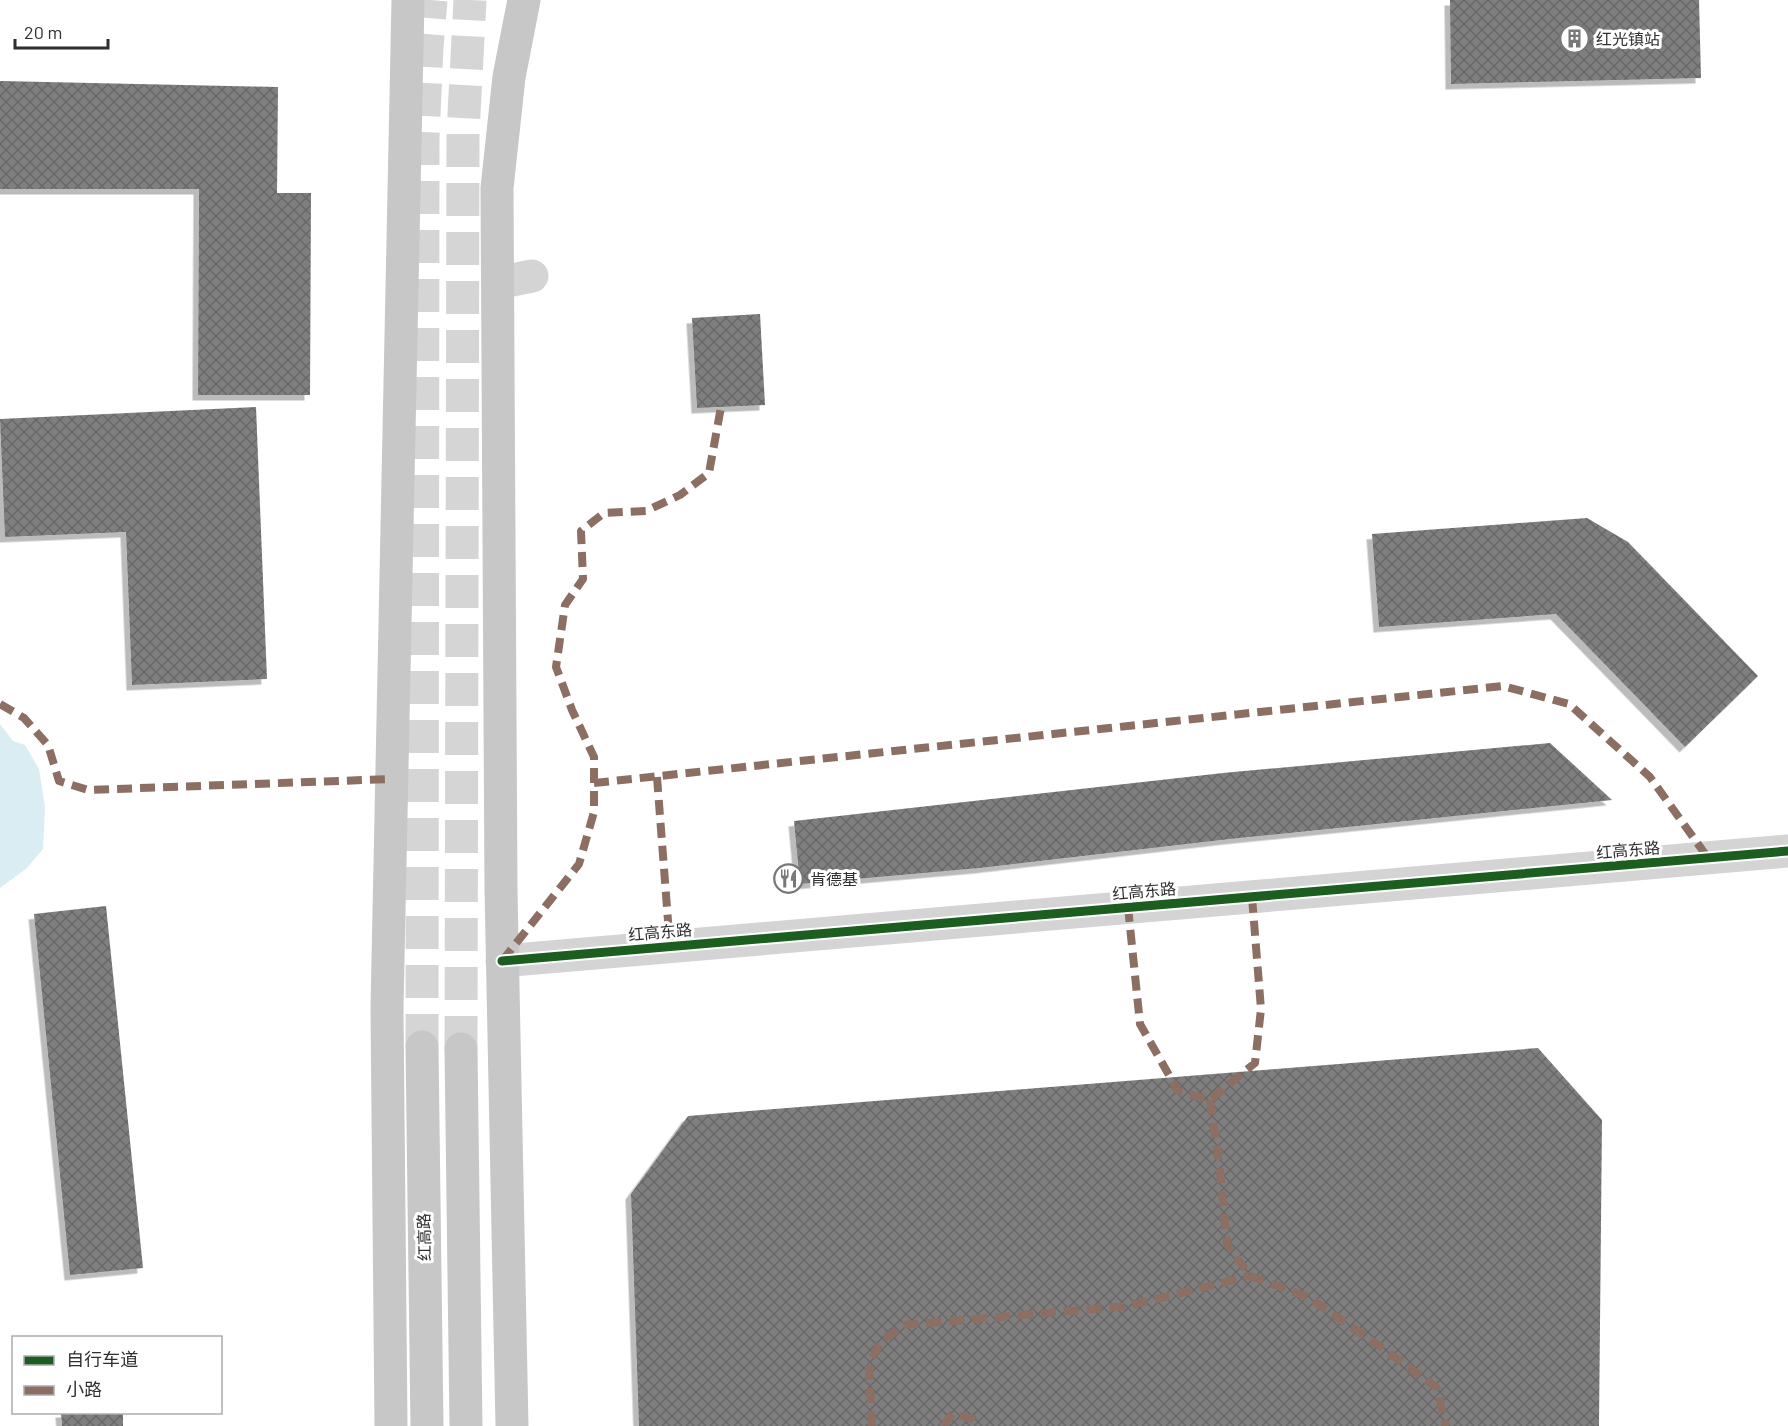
<svg xmlns="http://www.w3.org/2000/svg" width="1788" height="1426" viewBox="0 0 1788 1426" font-family="Barlow,'Noto Sans SC',sans-serif">
<style>
.water{fill:#d9edf2}
.building{fill:url(#building-cross-hatch);filter:url(#shadow)}
.lines{fill:none;stroke-linecap:round;stroke-linejoin:round}
.primary-tunnel{stroke:#d5d5d5;stroke-width:33;stroke-dasharray:33 16;stroke-linecap:butt}
.street{stroke:#d4d4d4;stroke-width:33}
.primary{stroke:#c7c7c7;stroke-width:33}
.quiet{stroke:#8d6e63;stroke-width:8;stroke-dasharray:15 8;stroke-linecap:butt}
.cycleway-casing{stroke:#fff;stroke-width:13}
.cycleway{stroke:#1b5e20;stroke-width:9}
.labels{text-anchor:middle;stroke-width:6;stroke-linejoin:round;paint-order:stroke}
.poi-label{font-size:16px;fill:#2f2f2f;stroke:#fff;text-anchor:start}
.street-label{font-size:16px;fill:#2f2f2f;stroke:#fff}
</style>
<defs>
<pattern id="building-cross-hatch" width="8" height="8" patternUnits="userSpaceOnUse" patternTransform="scale(1.5)"><rect width="8" height="8" fill="#7f7f7f"/><path d="M0 0l8 8M0 8l8-8" fill="none" stroke="#686868"/></pattern>
<filter id="shadow"><feDropShadow dx="-5.5" dy="5.5" stdDeviation="0" flood-color="#0004"/></filter>
</defs>
<rect width="100%" height="100%" fill="#fff"/>
<!-- water -->
<path class="water" d="M0,724L13,741L25,745L39,769L45,807L43,849L27,868L0,888Z"/>
<!-- building -->
<path class="building" d="M1450,0H1699L1701,78L1451,84Z
M0,81L278,87L277,193H311L310,395H198L199,189H0Z
M760,314L765,405L697,408L692,318Z
M256,407L267,679L132,685L126,532L5,537L0,419Z
M1587,518L1628,542L1758,676L1685,747L1556,614L1379,627L1372,534Z
M1550,743L1612,800L1230,839L980,868L800,884L794,821L1223,773Z
M106,906L143,1268L70,1275L34,914Z
M1538,1048L1602,1120L1599,1426H639L631,1194L688,1116Z
M61,1412H123V1426H62Z"/>
<g class="lines">
<!-- primary-tunnel -->
<path class="primary-tunnel" d="M422,1047L423,138L427,47L431,0
M461,1049L463,133L470,0"/>
<!-- street -->
<path class="street" d="M498,283L532,276
M502,961L1788,851"/>
<!-- primary -->
<path class="primary" d="M422,1047L427,1426
M461,1049L466,1426
M391,1426L387,1008L408,0
M512,1426L501,889L497,188L509,77L524,0"/>
<!-- quiet -->
<path class="quiet" d="M0,704L24,718L48,745L59,781L88,790L392,779
M657,777L670,947
M594,783L1503,686L1569,704L1650,777L1708,858
M1128,907L1140,1024L1178,1091L1210,1100L1255,1063L1261,1009L1252,897
M502,961L579,864L594,812V757L572,710L556,667L565,605L583,579L581,531L604,513L646,511L680,495L709,473L721,407
M1210,1100L1220,1171L1227,1244L1250,1276L1308,1297L1381,1347L1437,1388L1446,1426
M872,1426L869,1364L881,1342L904,1325L1128,1306L1250,1276
M943,1426L952,1414L973,1419L977,1426"/>
<defs>
<path id="cycleway" d="M502,961L1788,851"/>
</defs>
<!-- cycleway casing -->
<use href="#cycleway" class="cycleway-casing"/>
<!-- cycleway -->
<use href="#cycleway" class="cycleway"/>
</g>
<!-- icons -->
<defs>
<symbol id="building-ring" viewBox="-11 -11 22 22"><circle r="9.5" fill="#fff" stroke="#787878" stroke-width="1.5"/><path d="M-4-6H4V6H1V3H-1V6H-4ZM-2.5-4.3h1.7v1.8h-1.7ZM.8-4.3h1.7v1.8H.8ZM-2.5-1h1.7V.8h-1.7ZM.8-1h1.7V.8H.8Z" fill="#787878"/></symbol>
<symbol id="restaurant-ring" viewBox="-11 -11 22 22"><circle r="9.5" fill="#fff" stroke="#787878" stroke-width="1.5"/><path d="M-5-6h1v4h1v-4h1v4h1v-4h1v5L-1.5 .5V6h-2V.5L-5-1ZM5-6V6H3V1.5H1.5Q1.5-4 5-6Z" fill="#787878"/></symbol>
</defs>
<g fill-rule="evenodd">
<use href="#building-ring" x="1558" y="22" width="33" height="33"/>
<use href="#restaurant-ring" x="772" y="862" width="33" height="33"/>
</g>
<g class="labels">
<!-- poi labels -->
<g class="poi-label">
<text x="1596" y="45">红光镇站</text>
<text x="810" y="885">肯德基</text>
</g>
<!-- street labels -->
<g class="street-label">
<text transform="translate(1628 850) rotate(-5)" y="6">红高东路</text>
<text transform="translate(1144 891) rotate(-5)" y="6">红高东路</text>
<text transform="translate(660 932) rotate(-5)" y="6">红高东路</text>
<text transform="translate(424 1237) rotate(-91)" y="6">红高路</text>
</g>
</g>
<!-- legend -->
<rect x="12" y="1336" width="210" height="78" fill="#ffffff" stroke="#acacac" stroke-width="1.5"/>
<rect x="24" y="1356" width="30" height="9" fill="#1b5e20" stroke="#acacac" stroke-width="1.5"/>
<text x="66" y="1366" font-size="18" fill="#2f2f2f">自行车道</text>
<rect x="24" y="1386" width="30" height="9" fill="#8d6e63" stroke="#acacac" stroke-width="1.5"/>
<text x="66" y="1396" font-size="18" fill="#2f2f2f">小路</text>
<!-- scale -->
<path d="M15 39v9h93v-9" fill="none" stroke="#2f2f2f" stroke-width="3"/>
<text x="24" y="39" font-size="18" fill="#2f2f2f" stroke="#ffffff" stroke-width="4.5" paint-order="stroke">20 m</text>
</svg>
